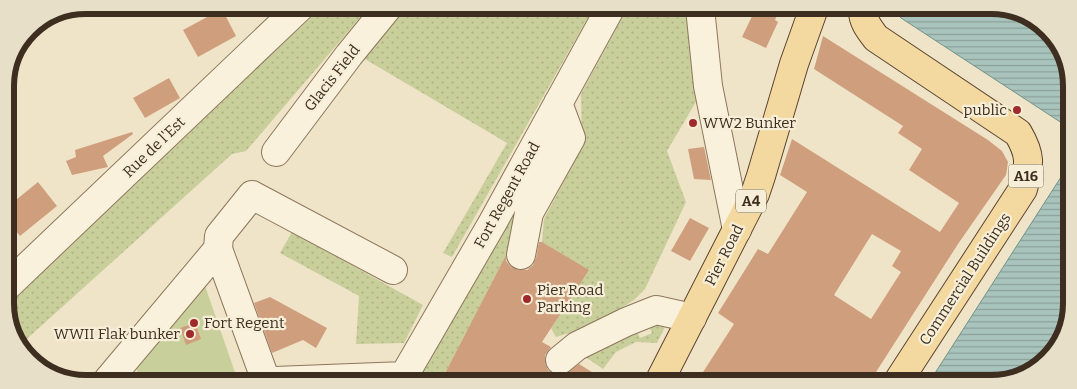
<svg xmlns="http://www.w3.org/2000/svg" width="1077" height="389" viewBox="0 0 1077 389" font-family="Bitter,serif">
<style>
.green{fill:url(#green-dots)}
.pitch{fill:#c9cf9b}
.water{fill:url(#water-rules);stroke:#6f938a}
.building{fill:#cf9f7d;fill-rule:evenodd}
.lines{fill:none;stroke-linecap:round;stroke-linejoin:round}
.minor-casing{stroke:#8d765c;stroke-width:30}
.major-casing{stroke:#5b4430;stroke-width:30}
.minor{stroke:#faf1dc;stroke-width:28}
.major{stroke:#f3d9a0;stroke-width:28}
.poi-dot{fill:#9e2a2b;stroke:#f7eed8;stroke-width:2}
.labels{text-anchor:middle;stroke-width:4.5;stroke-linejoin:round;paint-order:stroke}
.shield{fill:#f7eed8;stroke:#756857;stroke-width:1}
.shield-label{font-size:14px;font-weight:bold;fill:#3d2e20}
.street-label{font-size:15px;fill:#3d2e20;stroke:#f7eed8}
.poi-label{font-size:15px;fill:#3d2e20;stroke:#f7eed8;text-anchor:start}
.rim{fill:none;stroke:#3d2e20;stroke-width:6}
</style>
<defs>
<pattern id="green-dots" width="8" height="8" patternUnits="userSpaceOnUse" patternTransform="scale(1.25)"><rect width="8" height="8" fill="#c9cf9b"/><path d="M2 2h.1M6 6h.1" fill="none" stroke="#aeb285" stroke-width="1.8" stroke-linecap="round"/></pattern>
<pattern id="water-rules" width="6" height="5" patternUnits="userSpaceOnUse" patternTransform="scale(1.25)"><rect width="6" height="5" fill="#a9c4bc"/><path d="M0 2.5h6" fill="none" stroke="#8ba098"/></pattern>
</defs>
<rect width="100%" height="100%" fill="#f0e4c8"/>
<!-- green -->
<path class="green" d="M314,6H370L246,151L232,154L20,345L7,318L6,306L249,71Z
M397,6L594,7L452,257L443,253L507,143L358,55Z
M628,7L687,8L689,41L700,95L667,151L686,202L645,289L634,300L592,326L556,337L551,328L588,271L542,242L544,219L582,147L581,94Z
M545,157V166L511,230V242L504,259L441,381H416Z
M292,232L423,305L404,343L356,344L359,296L280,253Z
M657,323L666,325L657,343L636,342L616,352L603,369L581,354L636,330L640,338L652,333L649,326Z"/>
<!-- pitch -->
<path class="pitch" d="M203,280L238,381L139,380L136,366Z"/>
<!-- water -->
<path class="water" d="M893,9H1017L1052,33L1071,75V129L901,18Z
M1070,163L1068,329L1041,367L996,384H928Z"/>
<!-- building -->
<path class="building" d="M756,8H780L775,20L778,22L766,48L742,37Z
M222,9L236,36L198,57L183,30Z
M823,36L988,140L1002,151L1008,162L1006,175L958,244L869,383H696L734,324L718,313L758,249L768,254L807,192L780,175L792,139L940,232L959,203L909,170L922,149L898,133L903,126L814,69ZM872,234L901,251L892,266L901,272L871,319L834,295Z
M169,78L180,98L145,118L133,98Z
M132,132L133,134L103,156L108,167L72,175L66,161L76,157L75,150Z
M704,147L711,180L694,179L688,149Z
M38,182L57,206L20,236L6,219V208Z
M690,218L709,228L690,261L671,251Z
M539,242H542L589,270L542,342L551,347L545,355V363L548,370L554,374L563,375L579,364L608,382L441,381L506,255V261L511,267L519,270H527L533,265L536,258Z
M270,297L327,328L316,348L303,340L272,353L254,303Z
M195,323L201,339L186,345L180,328Z"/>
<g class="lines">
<defs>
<path id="minor" d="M700,8L708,86L737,230
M276,152L349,55L389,6
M218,249L219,236L252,195L393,270
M521,255L529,213L571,138L558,103
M6,287L301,6
M560,360L577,346L626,322L656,310L692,318
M108,380L218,249L266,381
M275,381L404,376
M401,381L493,222L611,7"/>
<path id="major" d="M863,9C862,20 869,29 876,38L1018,133C1031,155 1030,164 1023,189L897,383
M659,382L755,194L761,176L794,64L814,8"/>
</defs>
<!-- minor casing -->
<use href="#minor" class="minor-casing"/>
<!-- major casing -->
<use href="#major" class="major-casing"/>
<!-- minor -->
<use href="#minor" class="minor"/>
<!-- major -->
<use href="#major" class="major"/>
</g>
<!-- markers -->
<g class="poi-dot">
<circle cx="1017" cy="110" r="5"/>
<circle cx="693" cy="123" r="5"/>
<circle cx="527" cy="299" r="5"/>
<circle cx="194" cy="323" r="5"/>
<circle cx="190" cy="334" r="5"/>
</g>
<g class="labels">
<!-- shield labels -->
<g class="shield">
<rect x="1008.5" y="164.5" width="35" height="23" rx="4"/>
<rect x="736" y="189.5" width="30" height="23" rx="4"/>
</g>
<g class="shield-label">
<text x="1026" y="181">A16</text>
<text x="751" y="206">A4</text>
</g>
<!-- street labels -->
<g class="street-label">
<text transform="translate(332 78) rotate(-52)" y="5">Glacis Field</text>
<text transform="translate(154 147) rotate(-44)" y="5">Rue de l'Est</text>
<text transform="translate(507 195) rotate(-61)" y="5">Fort Regent Road</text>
<text transform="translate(724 255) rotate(-63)" y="5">Pier Road</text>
<text transform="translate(965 279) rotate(-57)" y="5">Commercial Buildings</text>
</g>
<!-- poi labels -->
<g class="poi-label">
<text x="1007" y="115" text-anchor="end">public</text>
<text x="703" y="128">WW2 Bunker</text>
<text x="537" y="295">Pier Road<tspan x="537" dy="17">Parking</tspan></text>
<text x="204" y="328">Fort Regent</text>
<text x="180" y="339" text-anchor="end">WWII Flak bunker</text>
</g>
</g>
<!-- crop -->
<path d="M0 0H1077V389H0ZM86 14H991A72 72 0 0 1 1063 86V303A72 72 0 0 1 991 375H86A72 72 0 0 1 14 303V86A72 72 0 0 1 86 14Z" fill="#e8dfc9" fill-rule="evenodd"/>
<path class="rim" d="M86 14H991A72 72 0 0 1 1063 86V303A72 72 0 0 1 991 375H86A72 72 0 0 1 14 303V86A72 72 0 0 1 86 14Z"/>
</svg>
